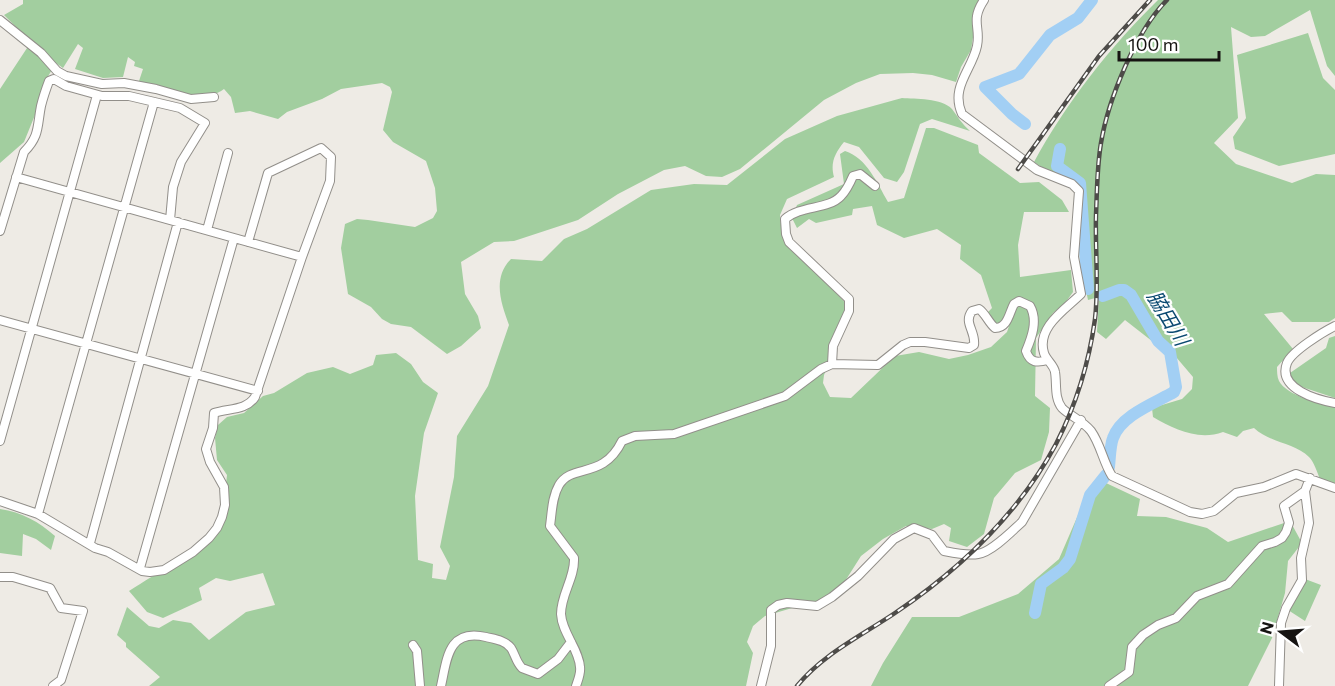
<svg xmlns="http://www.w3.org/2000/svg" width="1335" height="686" viewBox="0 0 1335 686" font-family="Commissioner,'Noto Sans JP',sans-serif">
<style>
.green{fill:#a2ce9f}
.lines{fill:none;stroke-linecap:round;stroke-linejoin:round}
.river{stroke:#a2cff4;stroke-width:12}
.minor-casing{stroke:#928f8a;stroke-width:10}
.minor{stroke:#fff;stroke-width:8}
.rail-casing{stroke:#4e4c49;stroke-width:4.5}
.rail{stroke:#fff;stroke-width:2;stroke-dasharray:7;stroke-linecap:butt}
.labels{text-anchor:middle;stroke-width:4.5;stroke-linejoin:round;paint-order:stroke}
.water-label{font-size:20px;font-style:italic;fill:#0b4a71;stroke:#fff}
</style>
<rect width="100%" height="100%" fill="#eeebe5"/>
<!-- green -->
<path class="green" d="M23,0H979L971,50L961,67L956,82L932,75L913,73L880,74L856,83L824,100L740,169L722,177L706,176L685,166L664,170L618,194L578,220L514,241L494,242L461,262L465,294L478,316L481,328L461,346L447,354L411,327L391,324L382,319L371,307L348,294L341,248L345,224L357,219L368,220L415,227L433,218L437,211L435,188L426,161L393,142L383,130L392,92L390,87L382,83L341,89L322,99L287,112L278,119L250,111L235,113L231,97L224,89C200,107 165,89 139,81L143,69L134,66L135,62L128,57L123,77L103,78L75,69L83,48L78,44L63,68L56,63L44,83L35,115L24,142L0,163V89L31,42L4,15L23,4Z
M1158,0H1335V76L1327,66L1310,10L1265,36L1251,37L1231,27L1238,118L1214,143L1236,164L1292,183L1316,174L1335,175V318L1329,322H1292L1282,312L1264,314L1293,349L1277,367C1277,371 1277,377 1279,381C1286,395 1320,404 1335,407V484L1320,479C1317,472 1314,462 1309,457C1295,443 1270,443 1254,428L1243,431L1237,437L1223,432C1198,441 1174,429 1153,417L1152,408L1182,399L1192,389L1193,377L1176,357L1157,345L1125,320L1106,339L1097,332L1099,297L1088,300L1080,262L1079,193L1034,162C1066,103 1110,47 1158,0Z
M1308,33L1323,78L1335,90V154L1279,166L1235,149L1233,137L1246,118L1237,55Z
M902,98C915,99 942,98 952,109C958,117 962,124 970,131L932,119L920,124L904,172L897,182L884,178L859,147L844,142C835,153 830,163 834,177L787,199L780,215L782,235L852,310L824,375L823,383L830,397L851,398L895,356L919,352L949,359L968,355L991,347L1007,332L1012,317L1002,327L983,317L992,308L981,275L960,259L961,245L937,229L904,238L877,225L872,206L853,209L852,215L816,223L809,219L797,228L792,218L797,205L844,184L840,154L845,151C867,158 877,183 888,202L904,198L926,128H934L978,145L979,153L1020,183L1039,182L1062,200L1069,212H1024L1018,245L1020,277L1071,270L1073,292L1065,303L1053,313L1036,338L1035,396L1050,408L1049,432L1041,460L1015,473L994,498L984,534L967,547L949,541L951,528L944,524L932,529L906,526L883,539L861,556L835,597L824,603L799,606L765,616L753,626L747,642L753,653L746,686H149L160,677L126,647V643L117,635L127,607L149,626L159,628L173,620L191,623L209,640L246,612L275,605L263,573L230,581L216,578L199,588L202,600L163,618L147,612L129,591C158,572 195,554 215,525C225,511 225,491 227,475L217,460L215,438L218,425L227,417L244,413L263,396L274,393L307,373L333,367L350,374L373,365L376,355L396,353L411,364L423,382L438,393L424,433L415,496L418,560L433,564L432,578L446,580L450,566L440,547L454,477L457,436L488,386L509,325C501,303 492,278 511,259L542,261L564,239L587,229L651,190L694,184L727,185L785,139L837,116Z
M1335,336V398L1302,387L1291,381L1290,373L1326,348L1329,338Z
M1106,483L1140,499L1137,516L1166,517L1207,528L1228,542L1290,521L1302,543L1288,561L1285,593L1272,638L1248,686H871L883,663L912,617H959L1018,594L1059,559L1088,492Z
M0,509C22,512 39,522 55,536L51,550L36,539L23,534L22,556L0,553Z
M1305,579L1321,585L1305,621L1288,610Z"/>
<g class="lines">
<!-- river -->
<path class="river" d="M1025,124L1012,114L985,87L1019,74L1050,35L1078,18L1092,0
M1060,149L1057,166L1080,183L1088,289
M1103,296L1119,290H1124L1131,295L1158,341L1170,352L1176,387L1174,392C1155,403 1121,415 1113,438C1110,446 1110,458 1109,467
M1035,613L1041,584L1063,568L1070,559L1090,495L1106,475"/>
<defs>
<path id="minor" d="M984,0C970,21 981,27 977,46C972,70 950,87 962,114L1037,170L1072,184L1079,191L1074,257L1081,294C1066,309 1036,327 1044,353C1046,360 1054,365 1055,372C1057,384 1054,398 1062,408C1070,416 1082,420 1091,431C1101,445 1103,462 1112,476L1190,512L1202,514L1214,511L1236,493L1264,487L1296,474L1335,488
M0,20L41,53L57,71L66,76L102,84L124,83L156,89L191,99L214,97
M207,230L228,153
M0,231L24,152C40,136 37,126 41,106C43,98 46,89 49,81L54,79L66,86L102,96H129L180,108L205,123L181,162L173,187L170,220
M248,242L268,173L321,148L331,157L330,181L302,257
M0,320L258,391
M1335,326C1323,332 1292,351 1287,363C1277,389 1318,400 1335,403
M832,364L833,346L849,311V299L789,242L786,234L785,219C801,205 828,210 841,196C847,190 850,183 853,176L860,174L875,186
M0,441L97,95
M0,501L38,514L95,548L108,552L142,571L150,572L164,570L193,552L209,538L217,528L222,517L225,505L224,487L210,462L206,449L213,428L214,413C228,408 246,411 255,397L302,257L16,177
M38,514L154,102
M90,543L178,222
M140,568L234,238
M0,577H13L50,588L61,608L83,611L61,680L53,686
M413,645L417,651L420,686
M441,686C447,659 448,628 486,637C494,639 505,640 511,648C515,654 516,662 522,668L538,674L558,659L571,642
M576,686C578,680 581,673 580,667C579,649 562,633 561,614C561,594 575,578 574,558L550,526C552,512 552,497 559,485C572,463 603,480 622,441L635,436L674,434L785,396L821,369L832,364L878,365L903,345L910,342H925L969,348L974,345C976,331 963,323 972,311L979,309C986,314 988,322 995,328C1008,328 1009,313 1014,304L1019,301L1030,306C1038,320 1032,337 1026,351C1030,363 1037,363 1048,360
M761,686L771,646V610L778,605L787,603L817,606L832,597L858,576L894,539L914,528L932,535L944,551C954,553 968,556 978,554C992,552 1012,531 1022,522L1081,420
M1109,686L1129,672L1132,647L1143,635L1158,625L1176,618L1197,596L1228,584L1262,546L1275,542L1282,538L1286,532L1289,523L1284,506L1305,491
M1279,686L1281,623L1286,608L1302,580L1301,558L1309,523L1305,491L1310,478"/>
</defs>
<!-- minor casing -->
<use href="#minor" class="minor-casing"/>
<!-- minor -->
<use href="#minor" class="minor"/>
<defs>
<path id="rail" d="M1018,169L1099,56L1150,0
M797,686C823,654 861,636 895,613C959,570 1019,513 1056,444C1076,405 1089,363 1095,319C1099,287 1095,248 1096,215C1097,192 1097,166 1101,143C1108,100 1136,31 1167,0"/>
</defs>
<!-- rail casing -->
<use href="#rail" class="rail-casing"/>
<!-- rail -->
<use href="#rail" class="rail"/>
</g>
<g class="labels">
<!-- water labels -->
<g class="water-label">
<text transform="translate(1168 318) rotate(59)" y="7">脇田川</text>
</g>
</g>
<!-- north arrow -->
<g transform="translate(1281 632) rotate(286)" stroke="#ffffff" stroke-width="4.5" paint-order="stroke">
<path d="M0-4.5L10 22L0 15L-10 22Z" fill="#161412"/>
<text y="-9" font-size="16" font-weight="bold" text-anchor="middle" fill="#161412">N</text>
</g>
<!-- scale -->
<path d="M1119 51v9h100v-9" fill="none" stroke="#161412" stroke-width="3"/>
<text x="1128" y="51" font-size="18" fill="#161412" stroke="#ffffff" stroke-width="4.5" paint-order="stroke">100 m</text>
</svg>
